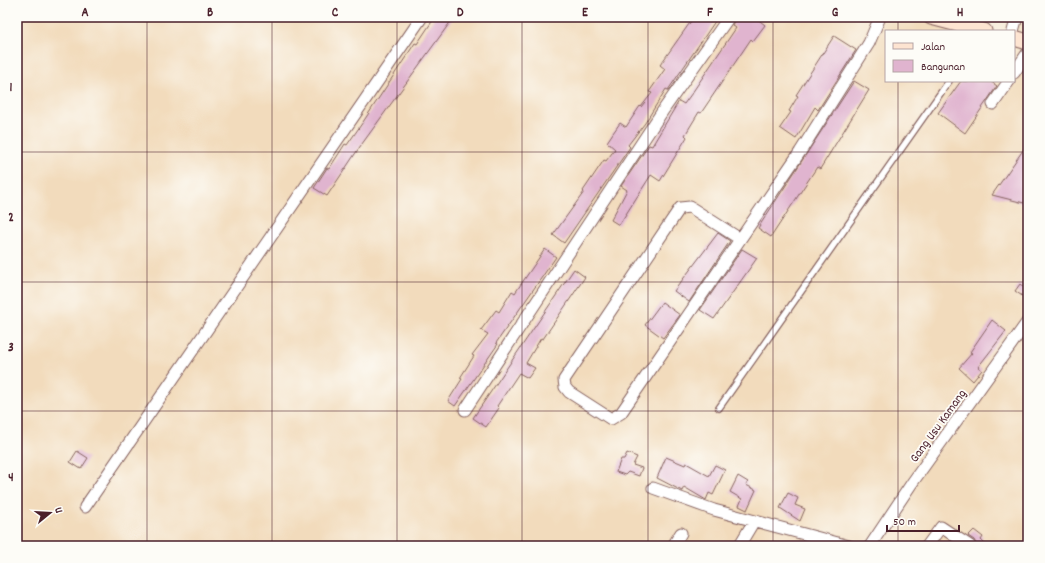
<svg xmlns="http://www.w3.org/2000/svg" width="1045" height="563" viewBox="0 0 1045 563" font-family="Dekko,sans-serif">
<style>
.building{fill:#e0b4cf}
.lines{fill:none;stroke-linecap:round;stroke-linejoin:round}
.lane-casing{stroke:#85615e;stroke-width:8}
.street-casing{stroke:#85615e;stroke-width:13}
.secondary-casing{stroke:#85615e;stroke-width:17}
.lane{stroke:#fff;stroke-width:5.5}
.street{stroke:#fff;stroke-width:11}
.secondary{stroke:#fde4d1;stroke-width:15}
.grid{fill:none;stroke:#4a1f2b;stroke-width:1;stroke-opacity:0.55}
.labels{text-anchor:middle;stroke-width:3.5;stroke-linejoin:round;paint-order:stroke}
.street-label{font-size:13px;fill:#4a1f2b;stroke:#fdfcf7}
.neatline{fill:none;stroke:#4a1f2b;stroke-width:1.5}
.grid-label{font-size:13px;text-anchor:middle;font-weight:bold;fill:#4a1f2b}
</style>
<rect width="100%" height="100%" fill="#fdfcf7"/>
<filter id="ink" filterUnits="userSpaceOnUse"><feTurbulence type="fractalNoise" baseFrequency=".025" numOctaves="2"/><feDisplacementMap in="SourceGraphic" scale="8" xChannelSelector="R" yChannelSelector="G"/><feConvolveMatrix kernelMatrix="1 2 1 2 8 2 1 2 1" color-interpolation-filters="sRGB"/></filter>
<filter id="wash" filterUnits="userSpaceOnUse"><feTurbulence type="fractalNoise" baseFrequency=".012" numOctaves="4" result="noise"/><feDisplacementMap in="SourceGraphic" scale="16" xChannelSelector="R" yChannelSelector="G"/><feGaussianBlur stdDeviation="0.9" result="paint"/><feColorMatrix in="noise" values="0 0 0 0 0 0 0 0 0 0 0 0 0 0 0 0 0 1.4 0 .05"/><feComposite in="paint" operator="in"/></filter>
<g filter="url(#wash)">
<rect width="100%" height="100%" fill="#f2dbbc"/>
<g id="blocks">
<!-- building -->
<path class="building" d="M435,17H454L359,148L327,196L314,188L327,168L329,169L345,144L347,145L363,122L415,43L417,44Z
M694,17H718L668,90L666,89L645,123L628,145L630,147L564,243L553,235L584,192L583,191L604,160L606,161L615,149L607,142L613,133L620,123L626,127L640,106L641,107L652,93L649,92L665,69L660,65Z
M736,17H755L765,25L753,41L751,39L701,113L699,112L685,135L687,137L660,181L651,175L619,225L611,220L627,190L621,186L649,145L652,146L679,101L684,104L692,93L736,28L732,25Z
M834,36L856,50L818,110L815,107L796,139L780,128L791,112L789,111L798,96L796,95Z
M854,81L869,90L820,169L817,167L771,237L758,228Z
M961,81H990L997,86L965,133L938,113Z
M1028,143V198L1024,203L992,195Z
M718,233L730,241L689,302L674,291Z
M545,249L556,257L496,343L498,344L455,406L448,401L462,379L460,378L474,356L472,355L488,334L481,330L496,310L499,312L512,291L515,293Z
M742,249L757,258L714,319L700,310Z
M574,269L585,277L543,339L541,338L526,363L535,368L528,378L519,373L497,406L499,408L486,427L473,418Z
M1020,284L1028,290V300L1015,291Z
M662,302L680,315L663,338L645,325Z
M992,320L1006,331L978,367L982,370L973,381L959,368L972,353L970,352Z
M77,451L88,458L81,469L70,462Z
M627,453L637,457L633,465L642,468L639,476L628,472L625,475L616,472L621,459H624Z
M666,457L685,465L686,463L709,476L715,465L725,470L713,495L709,493L706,500L684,487L682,491L657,478Z
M738,476L748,482L746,485L756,490L747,510L739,506L742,499L730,492Z
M788,493L798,498L795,505L805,509L800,521L780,508Z
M974,530L983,537L981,540L987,546H977L974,540L968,536Z"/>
</g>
</g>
<g filter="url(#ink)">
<use href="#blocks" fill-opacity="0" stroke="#85615e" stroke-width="1"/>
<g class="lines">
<defs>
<path id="lane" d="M719,408L949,81"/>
<path id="street" d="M1013,31L1017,17
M1014,73L1028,52
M993,104L1009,81
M740,239L690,207L680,208L564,380L565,387L569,392L611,419L621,413L800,152L869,43L880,17
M465,410L664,109L729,17
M653,488L714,510L849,546
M85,507L422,17
M673,546L681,533
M739,546L754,521
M870,546L912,483L1028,321
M927,546L941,527L970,546"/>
<path id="secondary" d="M931,17L984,31
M1014,38L1028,42"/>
</defs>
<!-- lane casing -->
<use href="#lane" class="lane-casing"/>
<!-- street casing -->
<use href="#street" class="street-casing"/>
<!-- secondary casing -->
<use href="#secondary" class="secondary-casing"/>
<!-- lane -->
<use href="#lane" class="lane"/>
<!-- street -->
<use href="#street" class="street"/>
<!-- secondary -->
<use href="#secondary" class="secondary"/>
</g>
</g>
<!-- grid -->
<path class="grid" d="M147,17V546M272,17V546M397,17V546M522,17V546M648,17V546M773,17V546M898,17V31M898,81V546M17,152H1028M17,282H1028M17,411H1028"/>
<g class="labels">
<!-- street labels -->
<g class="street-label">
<text transform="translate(937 425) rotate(-54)" y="5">Gang Usu Kamang</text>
</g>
</g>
<!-- margin -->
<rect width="1045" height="563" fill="none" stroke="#fdfcf7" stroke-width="44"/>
<!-- legend -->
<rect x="885" y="30" width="130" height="52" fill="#fdfcf7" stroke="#b5a4a5"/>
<rect x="893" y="43" width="20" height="6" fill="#fde4d1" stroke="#b5a4a5"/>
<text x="921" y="50" font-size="12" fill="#4a1f2b">Jalan</text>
<rect x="893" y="60" width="20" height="12" fill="#e0b4cf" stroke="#b5a4a5"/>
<text x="921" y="70" font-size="12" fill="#4a1f2b">Bangunan</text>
<!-- north arrow -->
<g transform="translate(50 513) rotate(72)" stroke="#fdfcf7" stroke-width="3" paint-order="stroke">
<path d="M0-3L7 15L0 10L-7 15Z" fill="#4a1f2b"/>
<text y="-6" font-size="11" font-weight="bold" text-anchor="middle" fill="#4a1f2b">U</text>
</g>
<!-- scale -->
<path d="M887 525v6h72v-6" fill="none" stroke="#4a1f2b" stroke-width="2"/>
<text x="893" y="525" font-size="12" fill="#4a1f2b" stroke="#fdfcf7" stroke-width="3" paint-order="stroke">50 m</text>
<rect x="22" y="22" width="1001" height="519" class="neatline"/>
<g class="grid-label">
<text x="85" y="16">A</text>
<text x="210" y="16">B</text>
<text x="335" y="16">C</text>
<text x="460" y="16">D</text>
<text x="585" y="16">E</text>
<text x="710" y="16">F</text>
<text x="835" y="16">G</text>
<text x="960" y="16">H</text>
<text x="11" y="91">1</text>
<text x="11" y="221">2</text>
<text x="11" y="351">3</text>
<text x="11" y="481">4</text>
</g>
</svg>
